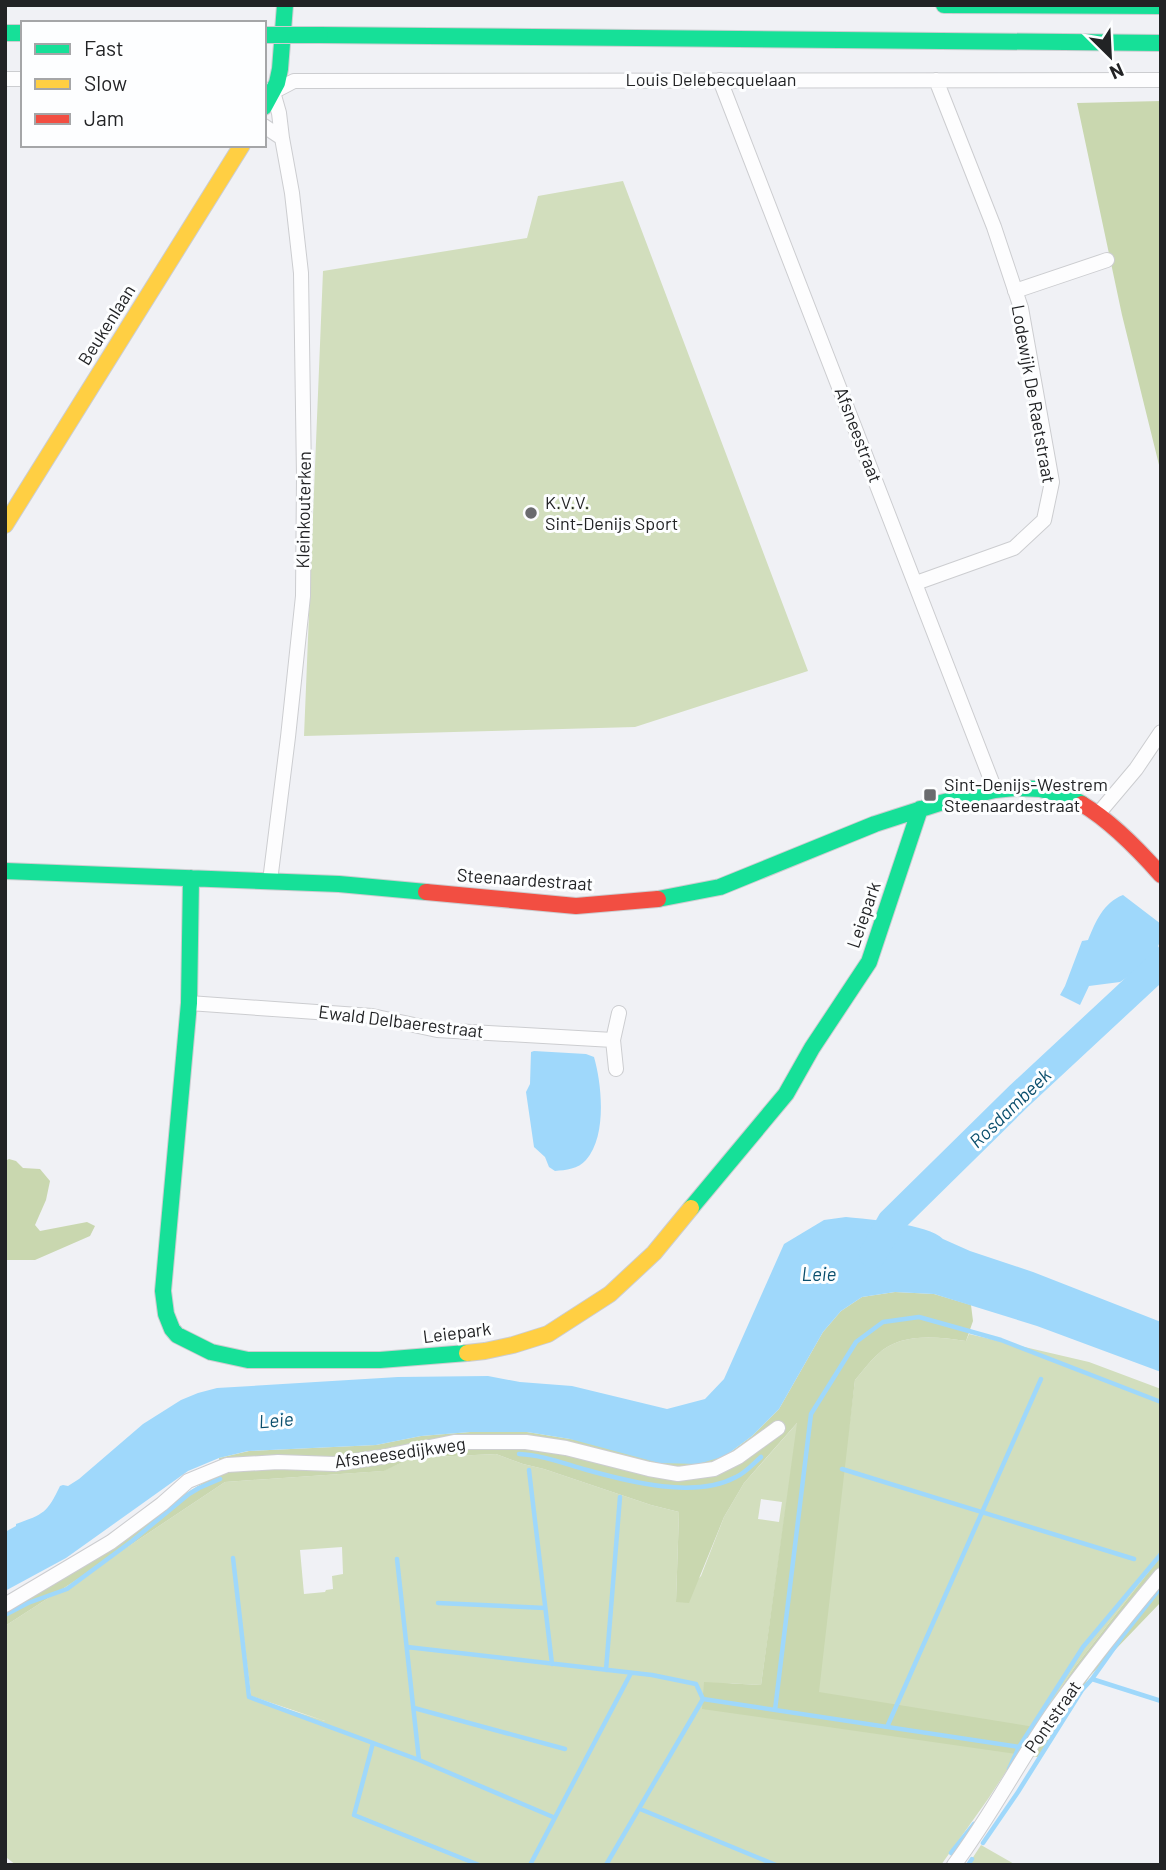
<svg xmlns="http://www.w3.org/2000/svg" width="1166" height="1870" viewBox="0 0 1166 1870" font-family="Barlow,sans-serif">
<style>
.green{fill:#d2debd;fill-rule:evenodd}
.forest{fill:#c9d7af}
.water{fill:#9fd8fb}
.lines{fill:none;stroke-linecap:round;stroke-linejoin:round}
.stream{stroke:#9fd8fb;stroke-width:4.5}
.river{stroke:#9fd8fb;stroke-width:28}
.street-casing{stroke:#cccdd0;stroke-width:16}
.fast-casing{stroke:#cccdd0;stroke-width:18}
.slow-casing{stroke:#cccdd0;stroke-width:18}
.jam-casing{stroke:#cccdd0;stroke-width:18}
.street{stroke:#fdfdfe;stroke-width:14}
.fast{stroke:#16e098;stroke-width:16}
.slow{stroke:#ffcf43;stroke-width:16}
.jam{stroke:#f24e42;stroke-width:16}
.fast-bridge-casing{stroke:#cccdd0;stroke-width:18;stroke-linecap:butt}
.fast-bridge{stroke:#16e098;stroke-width:16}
.poi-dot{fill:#6a6b6e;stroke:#fdfeff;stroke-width:2.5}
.labels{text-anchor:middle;stroke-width:6;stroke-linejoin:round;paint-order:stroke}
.street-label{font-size:18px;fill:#222325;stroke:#fdfeff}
.poi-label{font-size:18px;fill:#222325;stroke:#fdfeff;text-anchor:start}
.water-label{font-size:19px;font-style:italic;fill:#0b4f6d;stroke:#fdfeff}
</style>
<rect width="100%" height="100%" fill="#f0f1f5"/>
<!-- green -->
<path class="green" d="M623,181L808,671L635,727L304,736L323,271L527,238L538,196Z
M969,1334L1089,1362L1161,1389V1556L1074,1668L988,1799L941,1865H16L7,1858L5,1859V1626L135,1542L225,1482L383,1471L411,1458L496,1454L523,1464L544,1469L651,1505L679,1512L676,1602L701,1576L724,1517L744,1483L798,1422L761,1685L724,1683L815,1694L855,1380C862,1372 869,1362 877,1355C900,1332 937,1337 966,1341ZM761,1499L782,1502L779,1522L758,1519ZM342,1547L343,1574L332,1576L333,1589L326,1590L325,1592L304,1594L300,1550ZM236,1575L251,1696L325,1721L249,1697Z
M981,1845L1016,1865H968Z"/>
<!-- forest -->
<path class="forest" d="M1161,101V473L1122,315L1077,103Z
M9,1159L16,1161L23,1168L40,1169L50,1181L46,1200L35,1225L40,1231L87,1222L95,1226L90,1236L35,1260H5V1161Z
M895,1292L934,1294L971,1305L973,1321L966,1341C937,1337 900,1332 877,1355C869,1362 862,1372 855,1380L819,1692L1035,1727L1074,1668L1161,1556V1602L1090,1676L1038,1757L702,1709L704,1682L761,1685L797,1423L744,1483L724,1517L689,1603L676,1602L679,1512L651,1505L544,1469L523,1464L496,1454L411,1458L384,1471L225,1482L135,1542L5,1626V1611L73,1573L137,1531L185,1494L221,1472L219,1458L249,1451L376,1445L421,1436L470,1432H527L570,1439L725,1456L752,1436L779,1409L823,1332L841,1311L862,1297Z"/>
<!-- water -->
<path class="water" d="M1123,895L1161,924V940L1158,946L1161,951L1133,979L1129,976L1120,982L1089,986L1080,1005L1060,995L1065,986L1082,941L1088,940C1096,921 1103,903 1123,895Z
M534,1051L586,1054L594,1057C602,1085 607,1136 586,1160C578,1169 566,1170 555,1171L549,1167L545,1157L534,1147L526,1092L530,1084L531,1052Z
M846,1217C868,1219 928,1224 943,1239L970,1251L1033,1272L1161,1322V1372L1037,1326L934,1294L895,1292L862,1297L841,1311L823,1332L779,1409L752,1436L725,1456L698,1464L659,1463L570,1439L527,1432H470L421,1436L376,1445L248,1451L219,1458L188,1471L66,1558L5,1591V1532L16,1526V1524C44,1514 47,1513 60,1486L63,1485L68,1486L79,1479L143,1424L181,1400L198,1393L217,1388L398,1377L488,1376L520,1382L572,1386L667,1409L705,1399L724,1379L784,1244L824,1220Z"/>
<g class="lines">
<!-- stream -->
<path class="stream" d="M1145,965L1152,972
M519,1454C543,1455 565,1464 587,1470C630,1482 695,1499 736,1477C745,1473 753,1464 761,1457
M842,1469L1134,1559
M529,1470L552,1664
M233,1558L249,1697L419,1760L397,1559
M438,1603L545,1608
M5,1615L28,1603L67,1589L132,1541L189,1494L199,1488L220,1479
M407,1647L652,1675L696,1684L703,1699L606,1865
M606,1670L620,1497
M1092,1679L1124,1634L1161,1587
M703,1699L1019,1747L1083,1647L1161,1554
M414,1708L565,1749
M775,1710L811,1414L856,1342L883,1322L919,1317L1001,1340L1161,1402
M887,1727L1041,1379
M373,1743L354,1815L479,1865
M419,1760L553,1817
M1009,1769L1019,1747
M640,1809L776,1865
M983,1843L1018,1792L1082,1690L1092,1679L1161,1701
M951,1853L974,1824
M530,1865L631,1673
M968,1865L972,1859"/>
<!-- river -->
<path class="river" d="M873,1254L891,1222L1019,1096L1161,964"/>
<defs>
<path id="street" d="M5,79H23
M720,80L995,790
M269,90L273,92L294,81L1161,80
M264,126L282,138
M1015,291L1107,260
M916,583L1014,548L1044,520L1052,482L1021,308L994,227L936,80
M1098,814L1136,769L1161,732
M270,881L288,737L303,596L304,477L301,273L292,193L282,138L279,113L273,92
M189,1003L372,1016L437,1030L613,1040
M616,1069L613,1040L619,1013
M5,1605L111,1542L162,1504L188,1481L227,1465L278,1462L334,1464L381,1457L454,1442H526L566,1448L649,1469L678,1474L714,1469L738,1457L778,1428
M954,1865C991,1816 1019,1761 1054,1711C1088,1664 1124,1619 1161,1575"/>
<path id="fast" d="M944,5L1161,6
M5,33H23
M320,35L1161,43
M264,107L277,83L280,69L285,5
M5,871L339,884L426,892
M191,878L189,1003L163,1291L166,1314L172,1329L177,1335L211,1352L248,1360H380L467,1353
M658,899L720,887L875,824L940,803L995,790L1015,788L1040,789L1068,796L1082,804
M691,1208L786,1094L812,1048L869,962L920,809"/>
<path id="slow" d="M5,525L242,145
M467,1353L485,1351L513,1345L548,1334L610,1294L654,1253L691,1208"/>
<path id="jam" d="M1082,804C1112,822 1138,849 1161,875
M426,892L576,906L658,899"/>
</defs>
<!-- street casing -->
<use href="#street" class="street-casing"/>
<!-- fast casing -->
<use href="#fast" class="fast-casing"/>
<!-- slow casing -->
<use href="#slow" class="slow-casing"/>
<!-- jam casing -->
<use href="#jam" class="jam-casing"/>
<!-- street -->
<use href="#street" class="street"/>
<!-- fast -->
<use href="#fast" class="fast"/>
<!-- slow -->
<use href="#slow" class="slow"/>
<!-- jam -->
<use href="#jam" class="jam"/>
<defs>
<path id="fast-bridge" d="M264,35H320"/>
</defs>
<!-- fast-bridge casing -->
<use href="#fast-bridge" class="fast-bridge-casing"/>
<!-- fast-bridge -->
<use href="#fast-bridge" class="fast-bridge"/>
</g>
<!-- markers -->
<g class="poi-dot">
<circle cx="531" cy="513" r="7"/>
<rect x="923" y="788" width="14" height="14" rx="3.5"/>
</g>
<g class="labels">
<!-- street labels -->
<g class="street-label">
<text x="711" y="86">Louis Delebecquelaan</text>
<text transform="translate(107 325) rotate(-58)" y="6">Beukenlaan</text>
<text transform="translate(1033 394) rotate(80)" y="6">Lodewijk De Raetstraat</text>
<text transform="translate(858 435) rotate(69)" y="6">Afsneestraat</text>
<text transform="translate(304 510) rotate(-89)" y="6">Kleinkouterken</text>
<text transform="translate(525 880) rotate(4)" y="6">Steenaardestraat</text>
<text transform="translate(864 915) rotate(-71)" y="6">Leiepark</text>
<text transform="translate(401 1022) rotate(7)" y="6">Ewald Delbaerestraat</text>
<text transform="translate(457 1333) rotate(-7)" y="6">Leiepark</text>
<text transform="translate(400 1453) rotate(-8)" y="6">Afsneesedijkweg</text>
<text transform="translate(1053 1717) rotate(-55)" y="6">Pontstraat</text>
</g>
<!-- poi labels -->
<g class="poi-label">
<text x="545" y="509">K.V.V.<tspan x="545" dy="21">Sint-Denijs Sport</tspan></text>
<text x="944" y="791">Sint-Denijs-Westrem<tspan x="944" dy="21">Steenaardestraat</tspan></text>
</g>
<!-- water labels -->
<g class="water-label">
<text transform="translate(1010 1108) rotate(-44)" y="7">Rosdambeek</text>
<text x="819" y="1281">Leie</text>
<text transform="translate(276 1420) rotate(-5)" y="7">Leie</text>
</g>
</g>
<!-- border -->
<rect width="1166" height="1870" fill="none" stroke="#222325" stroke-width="14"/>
<!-- legend -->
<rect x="21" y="21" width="245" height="126" fill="#fdfeff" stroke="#a5a6a8" stroke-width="2"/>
<rect x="35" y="44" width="35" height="10" fill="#16e098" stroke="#a5a6a8" stroke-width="2"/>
<text x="84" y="56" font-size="21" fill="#222325">Fast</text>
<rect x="35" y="79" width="35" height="10" fill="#ffcf43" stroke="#a5a6a8" stroke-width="2"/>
<text x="84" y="91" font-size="21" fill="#222325">Slow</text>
<rect x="35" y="114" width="35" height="10" fill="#f24e42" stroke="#a5a6a8" stroke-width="2"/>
<text x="84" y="126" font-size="21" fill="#222325">Jam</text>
<!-- north arrow -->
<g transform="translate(1110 56) rotate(156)" stroke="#fdfeff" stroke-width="5" paint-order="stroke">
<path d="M0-5L12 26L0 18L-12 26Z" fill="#222325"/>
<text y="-10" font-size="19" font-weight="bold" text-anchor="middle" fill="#222325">N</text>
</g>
</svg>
